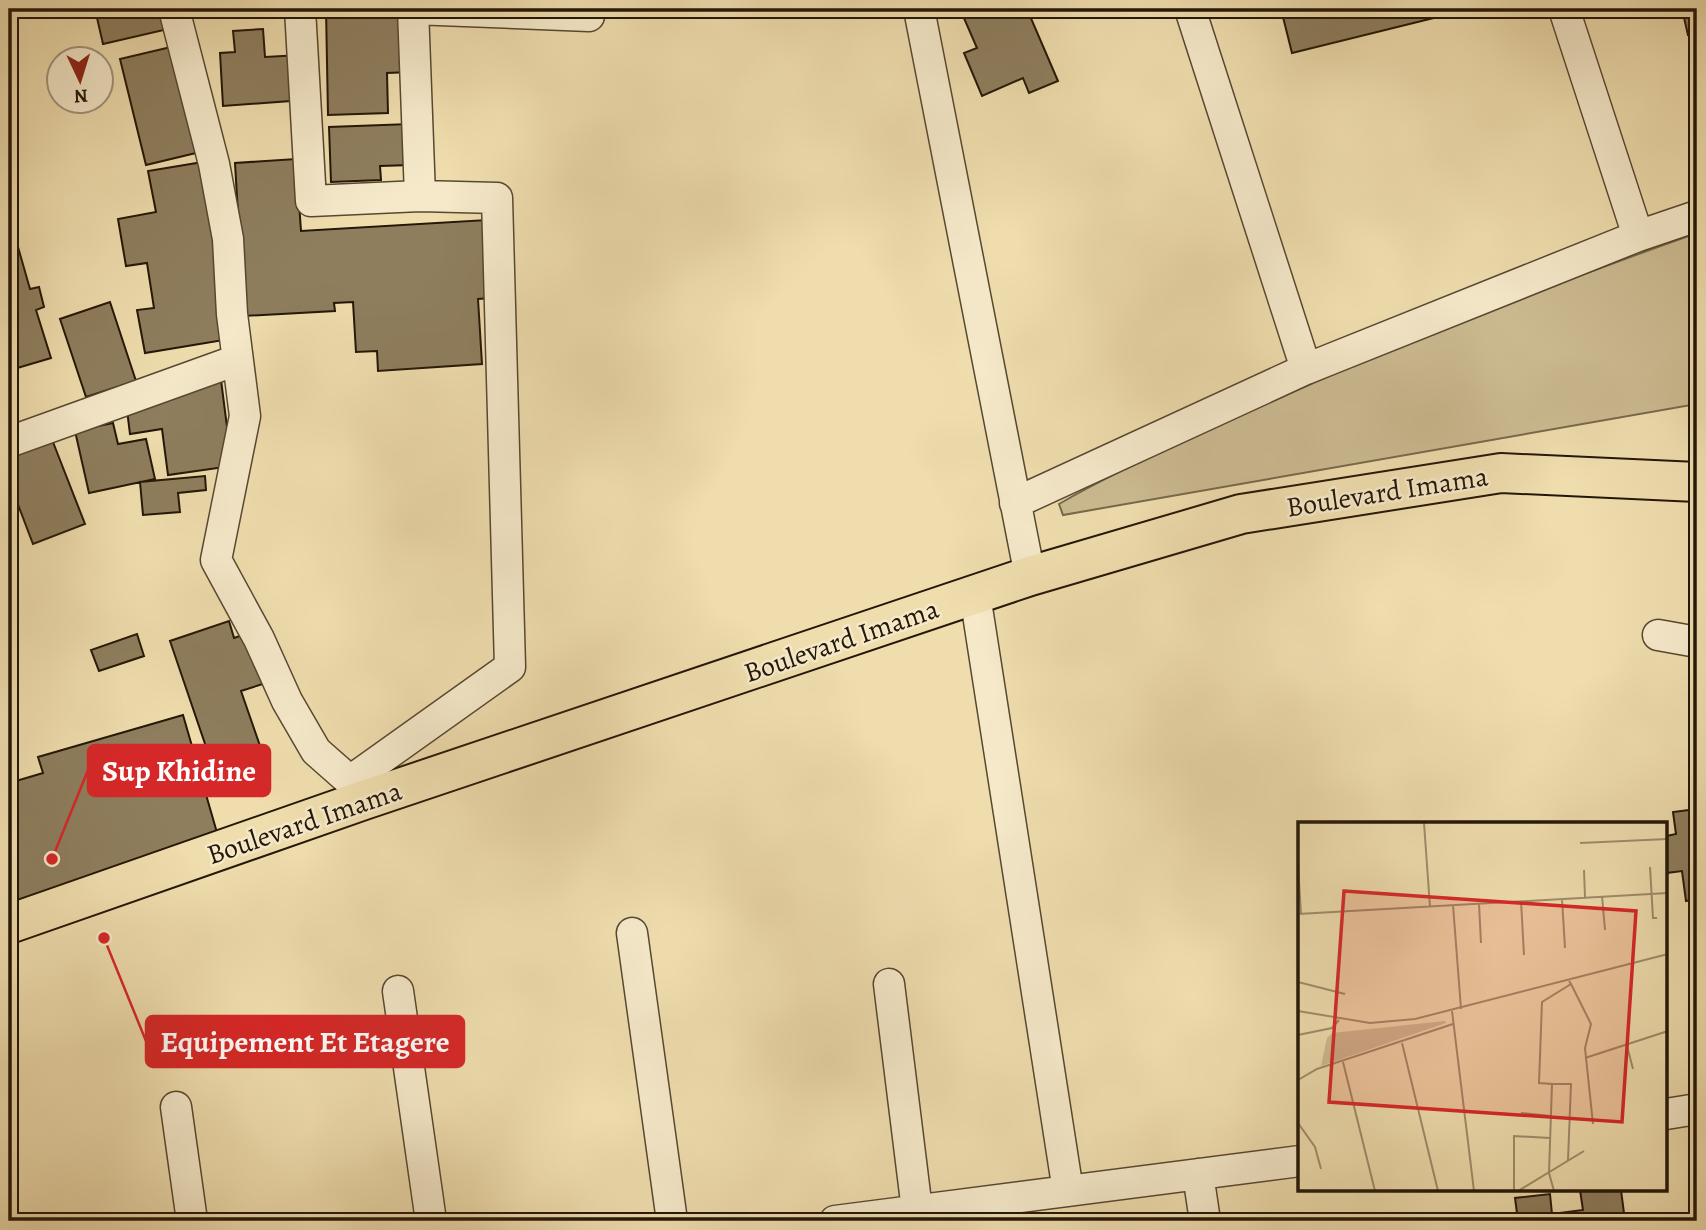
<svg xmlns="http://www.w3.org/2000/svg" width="1706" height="1230" viewBox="0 0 1706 1230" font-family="Alegreya,serif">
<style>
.green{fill:#ccbb92;stroke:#78694c;stroke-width:2}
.building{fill:#8e7e5e;stroke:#241707;stroke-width:2}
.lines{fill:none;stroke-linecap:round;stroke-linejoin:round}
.minor-casing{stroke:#574831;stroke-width:33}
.primary-casing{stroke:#241707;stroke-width:42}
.minor{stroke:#f5e9ca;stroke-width:30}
.primary{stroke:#efddae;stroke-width:38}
.labels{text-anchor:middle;stroke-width:5;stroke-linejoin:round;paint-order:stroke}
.street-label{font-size:28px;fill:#241707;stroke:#f5e9ca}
.inset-road{fill:none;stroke:#9e8e6b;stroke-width:2}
.view{fill:#d62828;fill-opacity:0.15;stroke:#d62828;stroke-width:3.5}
.inset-edge{fill:none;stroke:#241707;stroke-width:3.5}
.leader{fill:none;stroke:#d62828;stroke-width:2.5}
.callout-dot{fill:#d62828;stroke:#f5e9ca;stroke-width:2.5}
.callout{fill:#d62828;stroke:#d62828;stroke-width:2.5}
.callout-label{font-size:30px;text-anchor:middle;font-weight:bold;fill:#fff}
</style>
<rect width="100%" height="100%" fill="#efddae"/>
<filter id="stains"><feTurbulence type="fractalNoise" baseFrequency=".00286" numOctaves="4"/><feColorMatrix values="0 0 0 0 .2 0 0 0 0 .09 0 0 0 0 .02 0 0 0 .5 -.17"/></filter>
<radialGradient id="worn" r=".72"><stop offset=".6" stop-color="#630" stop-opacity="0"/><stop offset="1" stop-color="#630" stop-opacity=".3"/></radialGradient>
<!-- green -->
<path class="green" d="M1697,233V404L1063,515L1059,504C1114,472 1173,447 1230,420C1383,350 1539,289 1697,233Z"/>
<!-- building -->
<path class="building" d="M95,9H164L168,29L103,44Z
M326,9H408L410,72L387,73L388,113L328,115Z
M960,9H1027L1058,81L1029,93L1023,78L982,96L964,53L977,48Z
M1281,9H1453L1454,13L1292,53Z
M1682,9H1697V33L1688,35Z
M263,29L265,57L300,55L304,100L223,106L220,53L235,52L233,31Z
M171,47L196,153L146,165L120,59Z
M410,124L411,165L380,166L381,180L331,182L329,127Z
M296,159L301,231L487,220L491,298L478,299L482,364L378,371L377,351L356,352L353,302L334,303L335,311L244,316L235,163Z
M209,161L230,339L145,353L137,310L154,308L147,263L126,266L118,219L156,212L148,171Z
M12,226L30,289L39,287L44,307L36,310L51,358L14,369L9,349V227Z
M110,302L136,381L86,397L60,319Z
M221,380L232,466L168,475L162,429L130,434L127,410Z
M113,423L118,444L146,439L155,479L89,493L75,431Z
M51,437L85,524L33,544L9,481V453Z
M205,476L206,490L178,493L180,512L143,515L140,482Z
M229,621L234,638L252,632L269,682L241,691L267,766L218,782L170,641Z
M137,634L144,656L99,671L91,650Z
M183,715L220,843L9,904V768L12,767L16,781L43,773L38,757Z
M1697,809V899L1686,901L1682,871L1666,873V836L1676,834L1673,812Z
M1580,1190H1621L1625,1221H1518L1515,1198L1550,1194L1552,1214L1583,1210Z"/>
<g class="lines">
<defs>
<path id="minor" d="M174,9L214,164L228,239L232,314L245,416L216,560L259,639L287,701L316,751L350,781
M300,9L311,201L420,196
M413,9L589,16
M919,9L1030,576
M1190,9L1306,369
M1564,9L1638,236
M9,442L237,360
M1015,503L1306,369L1638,236L1697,216
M975,595L1068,1191
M1658,635L1697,642
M364,800L350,781L510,667L497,198L420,196L413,9
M632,933L672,1221
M889,984L917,1210
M398,991L431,1221
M176,1107L192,1221
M1666,1114L1697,1109
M1198,1174L1205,1221
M835,1221L1300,1161"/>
<path id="primary" d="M9,924L364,800L1030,576L1241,514L1501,473L1697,482"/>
</defs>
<!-- minor casing -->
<use href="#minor" class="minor-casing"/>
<!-- primary casing -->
<use href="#primary" class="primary-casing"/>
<!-- minor -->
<use href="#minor" class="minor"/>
<!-- primary -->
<use href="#primary" class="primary"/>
</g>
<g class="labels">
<!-- street labels -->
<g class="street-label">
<text transform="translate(1387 491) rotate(-9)" y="10">Boulevard Imama</text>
<text transform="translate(841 640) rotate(-19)" y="10">Boulevard Imama</text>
<text transform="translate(304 822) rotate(-19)" y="10">Boulevard Imama</text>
</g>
</g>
<!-- overview -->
<g transform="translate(1298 822)">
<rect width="369" height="369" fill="#efddae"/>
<path d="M147,199L148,201L23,244L29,216L34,211Z" fill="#ccbb92"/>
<path class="inset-road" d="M126,1L132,85M282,21L370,17M0,44L3,92M352,45L355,96H359M286,48L287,75M304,74L307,108M264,77L267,126M223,79L226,133M181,82L183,121M155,83L163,187M0,92L370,71M0,160L47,172M273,162L293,202L287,226L295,302M0,189L72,201L117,197L370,132M154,189L176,369M0,213L34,206L41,198M104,221L140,369M329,224L335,247M287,236L370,209M45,240L77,369M0,258L19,247L155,202M254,262H273L270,338M223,291L253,294M0,301L17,325L23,347M216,369V314L252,316M220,369L286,329M256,369L251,351L254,262L241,261L244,180L273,162L271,159"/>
<path class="view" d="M46,69L338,89L324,300L31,280Z"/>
<rect width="369" height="369" class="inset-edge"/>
</g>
<!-- callouts -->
<path class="leader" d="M52 859L88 770M104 938L146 1041"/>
<g class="callout-dot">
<circle cx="52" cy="859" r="7"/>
<circle cx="104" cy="938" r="7"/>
</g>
<g class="callout">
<rect x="88" y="745" width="182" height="51" rx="7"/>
<rect x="146" y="1016" width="318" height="51" rx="7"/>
</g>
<g class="callout-label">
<text x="179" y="781">Sup Khidine</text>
<text x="305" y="1052">Equipement Et Etagere</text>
</g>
<!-- margin -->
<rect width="1706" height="1230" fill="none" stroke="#efddae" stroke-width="35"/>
<rect x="10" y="10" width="1685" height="1209" fill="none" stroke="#241707" stroke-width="3.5"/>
<rect x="18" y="18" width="1671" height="1195" fill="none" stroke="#241707" stroke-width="2"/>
<!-- north arrow -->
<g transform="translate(80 80) rotate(176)"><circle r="33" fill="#f5e9ca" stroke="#a1957c" stroke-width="2"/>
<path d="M0-5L12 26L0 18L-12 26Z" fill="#8f2418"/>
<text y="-10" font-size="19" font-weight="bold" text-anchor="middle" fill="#241707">N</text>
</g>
<rect width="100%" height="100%" filter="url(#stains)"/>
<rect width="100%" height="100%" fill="url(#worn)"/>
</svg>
